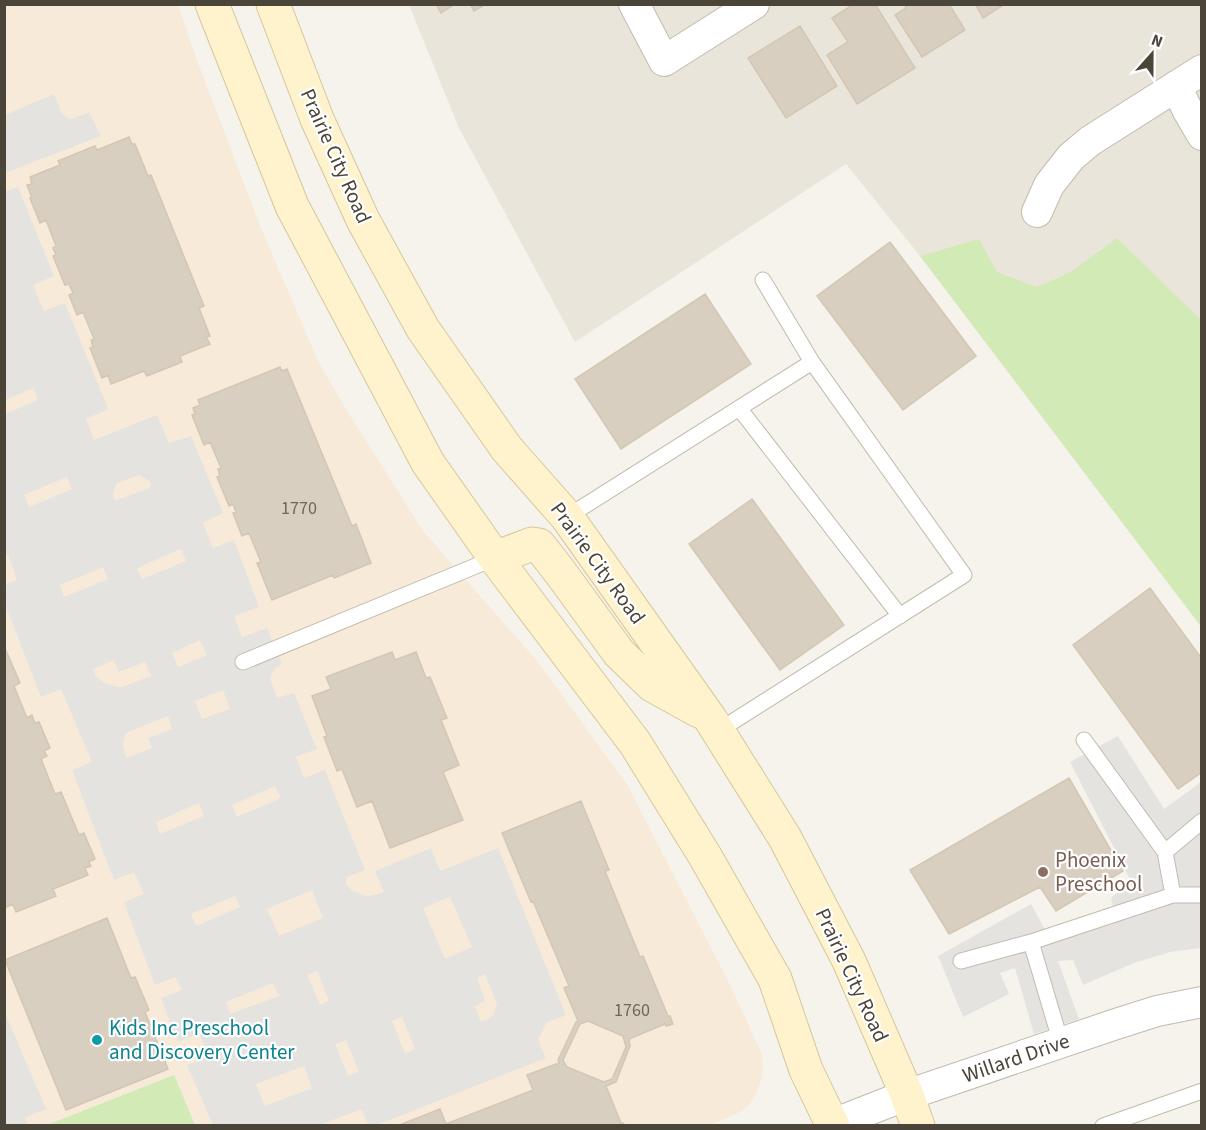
<svg xmlns="http://www.w3.org/2000/svg" width="1206" height="1130" viewBox="0 0 1206 1130" font-family="'Source Sans 3',sans-serif">
<style>
.residential{fill:#eae5da}
.commercial{fill:#f7ead8}
.green{fill:#d2eab5}
.parking{fill:#e5e3e0;fill-rule:evenodd}
.building{fill:#d8cfc1;stroke:#d3c7b4;stroke-width:1.5;fill-rule:evenodd}
.lines{fill:none;stroke-linecap:round;stroke-linejoin:round}
.service-casing{stroke:#c2bbae;stroke-width:17}
.minor-casing{stroke:#c2bbae;stroke-width:32}
.secondary-casing{stroke:#d6c79b;stroke-width:35}
.service{stroke:#fff;stroke-width:15}
.minor{stroke:#fff;stroke-width:30}
.secondary{stroke:#fff3cd;stroke-width:33}
.education-dot{fill:#8d6e63;stroke:#fff;stroke-width:2}
.culture-dot{fill:#0f9aa8;stroke:#fff;stroke-width:2}
.labels{text-anchor:middle;stroke-width:4.5;stroke-linejoin:round;paint-order:stroke}
.number-label{font-size:18px;fill:#6e675b}
.street-label{font-size:21px;fill:#4b4439;stroke:#fff}
.education-label{font-size:21px;fill:#785e54;stroke:#fff;text-anchor:start}
.culture-label{font-size:21px;fill:#0d838f;stroke:#fff;text-anchor:start}
</style>
<rect width="100%" height="100%" fill="#f6f3ec"/>
<!-- residential -->
<path class="residential" d="M409,5H1201V627L920,256L846,164L575,342L459,128Z"/>
<!-- commercial -->
<path class="commercial" d="M5,5H178L198,63L261,228L319,363L344,406L423,531L538,662L628,786L730,985L761,1052L763,1065L762,1077L757,1092L750,1104L740,1112L709,1125L5,1126Z"/>
<!-- green -->
<path class="green" d="M1117,238L1201,320V626L920,256L979,239L997,272L1037,287L1071,272Z
M174,1075L195,1125H47Z"/>
<!-- parking -->
<path class="parking" d="M54,94L62,114L69,119H72L89,112L101,136L5,173V115Z
M18,187L54,276L33,285L44,311L65,303L108,409L86,419L94,440L157,415L169,443L191,436L223,513L203,523L213,548L234,540L259,607L234,616L242,637L267,628L282,664L275,668L270,678L277,698L294,693L317,749L296,757L304,778L325,770L365,870L347,877L346,880V884L353,891L367,896L373,895L384,892L375,871L431,848L440,871L498,848L566,1015L546,1023L538,1040L546,1058L377,1125H369L361,1109L320,1125H213L187,1065L209,1057L199,1033L178,1042L161,998L182,990L175,977L155,985L124,902L144,894L134,872L114,880L72,770L92,762L61,689L41,697L5,604V585L17,580L8,555H5V414L38,400L33,388L5,400L4,192ZM139,475L149,481L151,483L150,488L117,500H115L113,497L114,490L117,483ZM67,477L72,489L29,507L24,495ZM181,549L186,561L142,579L137,568ZM103,567L108,579L64,597L60,585ZM200,640L207,655L178,667L172,653ZM114,660L119,672L145,662L151,676L123,687H117L104,683L95,675L93,669ZM223,690L230,709L202,719L195,701ZM168,716L172,729L148,738L152,748L126,758L123,746L125,734L128,732ZM275,786L281,798L237,817L232,805ZM199,803L204,816L160,834L156,822ZM312,890L323,918L279,936L267,909ZM235,896L240,907L196,926L191,914ZM450,897L472,947L445,959L423,908ZM317,971L329,1001L320,1005L307,975ZM485,974L497,1004L494,1014L490,1018L481,1022L475,1006L485,1001L477,978ZM273,983L279,996L230,1014L226,1002ZM402,1017L415,1049L405,1053L392,1021ZM346,1040L359,1072L348,1076L335,1044ZM304,1066L312,1088L265,1106L256,1084Z
M1118,736L1164,809L1201,782V948L1170,952L1134,963L1083,985L1073,960L1058,961L1079,1019L1034,1034L1015,968L1000,973L1009,994L963,1017L938,956L1031,904L1048,935L1115,916L1111,898L1131,881L1070,762Z
M5,1013L46,1109L25,1118L28,1125H5Z"/>
<!-- building -->
<path class="building" d="M436,4H455L441,13Z
M470,4H486L474,11Z
M854,4H875L915,68L857,104L827,55L848,42L832,18Z
M904,4H949L965,30L922,57L895,15L906,8Z
M975,4H1005L983,18Z
M800,26L837,86L786,118L748,58Z
M129,137L132,144H135L148,176L151,175L204,306L199,308L210,336L206,337L210,344L180,356L182,362L147,376L144,371L111,384L108,375L102,378L90,348L93,347L91,340L94,339L83,312L77,315L69,295L73,293L69,284L65,285L53,256L56,255L53,248L56,246L46,220L40,223L30,198H32L27,185L32,184L30,177L60,165L58,161L95,146L97,150Z
M890,242L976,356L903,410L817,296Z
M705,294L751,364L621,449L575,379Z
M280,367L282,371L287,369L352,526L356,524L371,563L334,578L333,575L272,600L257,563L261,562L249,533L242,536L233,513L236,512L233,504L229,506L217,477L220,476L218,469L221,468L210,442L204,445L192,415L195,414L193,408L200,405L198,400Z
M752,499L844,625L780,670L689,544Z
M1150,588L1202,659V772L1178,789L1073,645Z
M4,646L20,683L14,686L27,718L32,715L35,723L39,722L50,748L44,751L47,756L41,759L55,794L61,792L79,835L84,833L95,859L89,862L91,866L85,868L88,875L53,889L56,896L16,912L13,904L4,908Z
M392,652L395,660L416,652L426,678L430,677L447,718L441,720L459,765L443,772L463,820L390,848L372,801L357,807L342,769L337,771L324,737L327,736L312,696L331,689L326,677Z
M1069,778L1123,871L1056,911L1040,887L949,934L910,870Z
M581,801L609,870L605,871L640,957L643,956L668,1016H670L673,1024L666,1026L665,1024L629,1039L630,1046L616,1082L606,1086L621,1123H623L625,1126H397L440,1109L446,1124L533,1090L527,1075L559,1063L558,1060L576,1022L578,1021L564,988L569,986L533,901L531,902L502,833ZM588,1021L623,1036L626,1047L612,1079L604,1082L567,1067L563,1060L580,1024Z
M107,918L131,978L135,977L149,1010L145,1012L168,1069L66,1110L5,960Z"/>
<g class="lines">
<defs>
<path id="service" d="M763,280L812,362
M739,408L900,616
M567,517L812,362L964,575L718,731
M243,662L495,558
M1084,740L1165,852L1173,895
M1165,852L1202,821
M1031,942L1061,1043
M961,961L1031,942L1173,895H1202
M1103,1126L1202,1091"/>
<path id="minor" d="M634,4L664,61L754,4
M1176,86L1188,111L1202,135
M1037,212L1049,185L1071,157L1090,141L1202,70
M833,1124L907,1095L1113,1025L1157,1011L1202,1002"/>
<path id="secondary" d="M212,4L292,206L428,463L495,558L635,743L705,856L775,979L806,1070L833,1126
M273,4L317,119L363,220L423,329L507,449L567,517L711,720L785,838L849,961L907,1095L918,1126
M495,558L532,544L539,545L560,572L619,653L652,685L699,711"/>
</defs>
<!-- service casing -->
<use href="#service" class="service-casing"/>
<!-- minor casing -->
<use href="#minor" class="minor-casing"/>
<!-- secondary casing -->
<use href="#secondary" class="secondary-casing"/>
<!-- service -->
<use href="#service" class="service"/>
<!-- minor -->
<use href="#minor" class="minor"/>
<!-- secondary -->
<use href="#secondary" class="secondary"/>
</g>
<!-- markers -->
<circle class="education-dot" cx="1043" cy="872" r="6"/>
<circle class="culture-dot" cx="97" cy="1040" r="6"/>
<g class="labels">
<!-- number labels -->
<g class="number-label">
<text x="299" y="514">1770</text>
<text x="632" y="1016">1760</text>
</g>
<!-- street labels -->
<g class="street-label">
<text transform="translate(336 156) rotate(66)" y="7">Prairie City Road</text>
<text transform="translate(598 563) rotate(54)" y="7">Prairie City Road</text>
<text transform="translate(852 975) rotate(65)" y="7">Prairie City Road</text>
<text transform="translate(1016 1058) rotate(-19)" y="7">Willard Drive</text>
</g>
<!-- education labels -->
<g class="education-label">
<text x="1055" y="867">Phoenix<tspan x="1055" dy="24">Preschool</tspan></text>
</g>
<!-- culture labels -->
<g class="culture-label">
<text x="109" y="1035">Kids Inc Preschool<tspan x="109" dy="24">and Discovery Center</tspan></text>
</g>
</g>
<!-- border -->
<rect width="1206" height="1130" fill="none" stroke="#4b4439" stroke-width="12"/>
<!-- north arrow -->
<g transform="translate(1152 54) rotate(21)" stroke="#ffffff" stroke-width="4.5" paint-order="stroke">
<path d="M0-4.5L10 22L0 15L-10 22Z" fill="#4b4439"/>
<text y="-9" font-size="16" font-weight="bold" text-anchor="middle" fill="#4b4439">N</text>
</g>
</svg>
